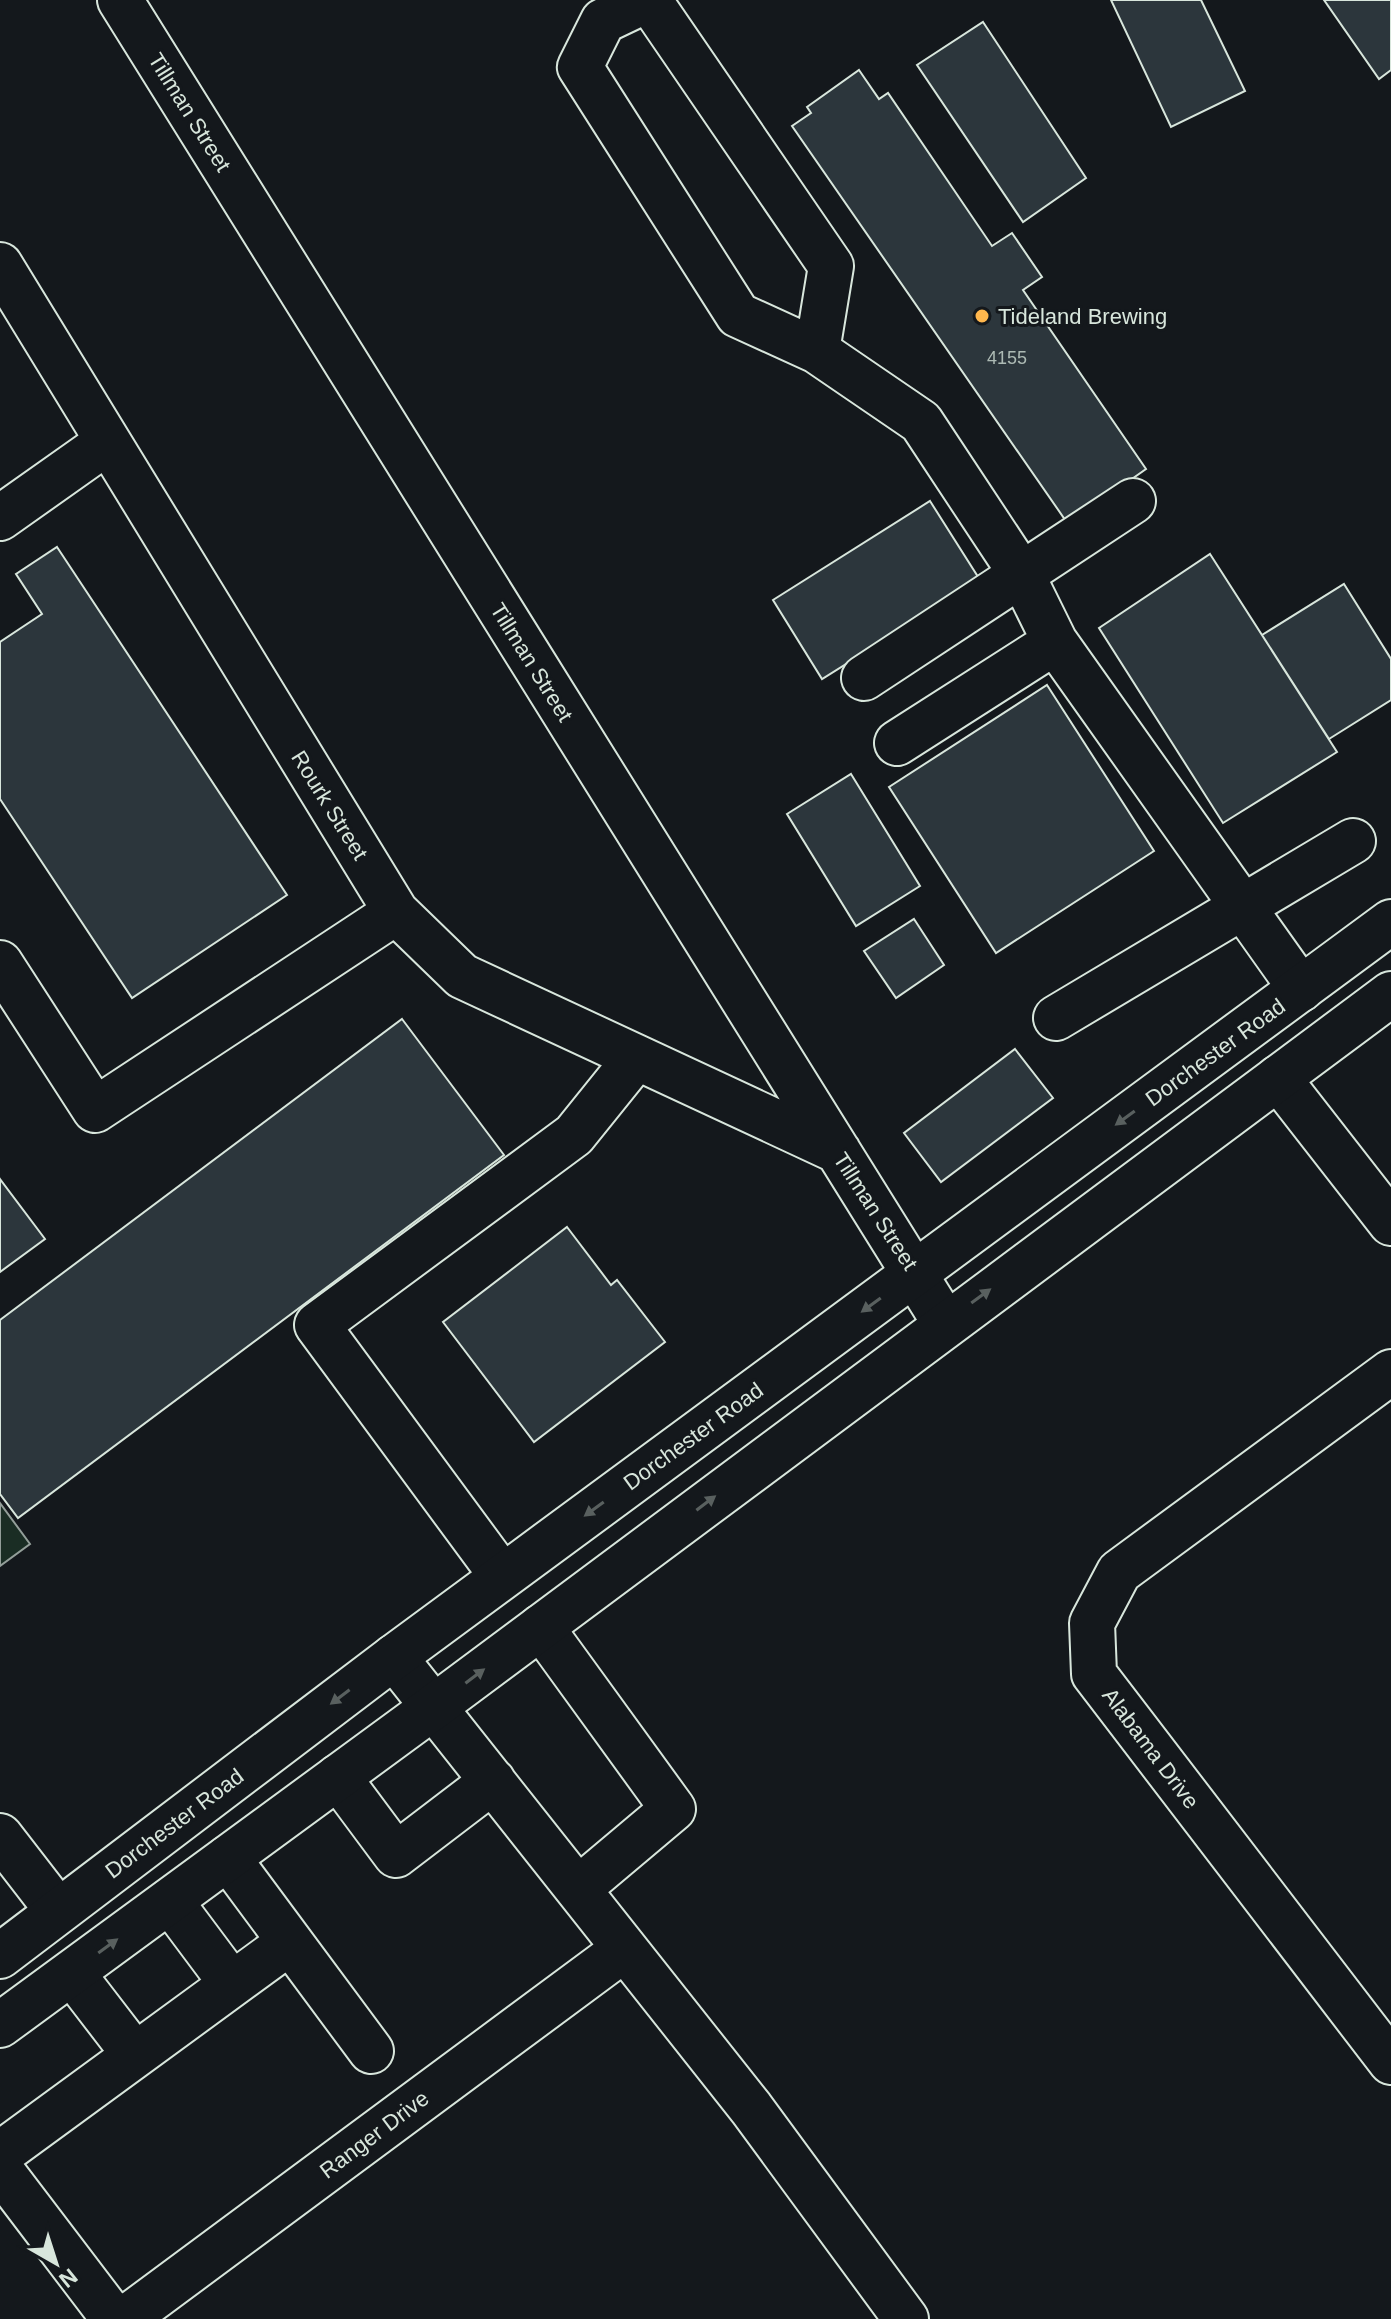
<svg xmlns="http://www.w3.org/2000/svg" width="1391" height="2319" viewBox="0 0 1391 2319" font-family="Arial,sans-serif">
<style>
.green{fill:#1a2d24;stroke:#939e99;stroke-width:2}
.building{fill:#2c363c;stroke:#d8e6dc;stroke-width:2}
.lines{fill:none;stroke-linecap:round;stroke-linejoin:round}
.minor-casing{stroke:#d8e6dc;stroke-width:48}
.major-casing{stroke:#d8e6dc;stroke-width:48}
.minor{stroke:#14181c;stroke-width:44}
.major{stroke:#14181c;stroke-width:44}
.oneway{fill:#59605f}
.poi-dot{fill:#ffb74d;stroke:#14181c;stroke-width:3}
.labels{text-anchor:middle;stroke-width:6;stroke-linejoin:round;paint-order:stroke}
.number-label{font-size:18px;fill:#adbab4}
.street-label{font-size:22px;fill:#d8e6dc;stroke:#14181c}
.poi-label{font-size:22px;fill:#d8e6dc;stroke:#14181c;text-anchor:start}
</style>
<rect width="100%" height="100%" fill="#14181c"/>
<!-- green -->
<path class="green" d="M0,1503L30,1544L0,1566Z"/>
<!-- building -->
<path class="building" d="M1111,0H1201L1245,91L1171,127Z
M1324,0H1391V70L1379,79Z
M983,22L1086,178L1023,222L917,65Z
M859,70L879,99L888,93L992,246L1012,233L1042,277L1023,290L1146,469L1068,524L792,126L811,113L807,107Z
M930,501L980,580L822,679L773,600Z
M57,547L287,895L132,998L0,799V642L42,614L16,574Z
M1210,554L1337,752L1223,823L1099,628Z
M1344,584L1391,659V700L1329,739L1262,635Z
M1047,685L1154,851L996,953L889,787Z
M851,774L920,886L856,926L787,814Z
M914,919L944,965L896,998L864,951Z
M402,1019L504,1155L18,1518L0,1494V1320Z
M1015,1049L1053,1098L941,1182L904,1133Z
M0,1179L45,1239L0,1272Z
M567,1227L611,1285L617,1280L665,1342L534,1442L443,1322Z"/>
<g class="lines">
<defs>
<path id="minor" d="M120,0L945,1323
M647,0L603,21L580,67L738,315L817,351L921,422L1022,575L1055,642L1301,989
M649,0L831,266L817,351
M0,265L396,912L462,976L838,1151
M0,518L106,443
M864,678L1133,501
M897,743L1055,642
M0,963L95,1110L396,912
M1056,1018L1353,841
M1278,1078L1391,1223
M1391,1372L1119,1572L1092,1623L1094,1674L1391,2062
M502,1576L317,1325L574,1135L636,1058
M541,1627L673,1809L578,1889
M394,1657L751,2108L906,2319
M338,1777L396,1855L493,1781
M0,1836L58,1911
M228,1858L371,2051
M170,1901L232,1984
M72,1973L135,2055
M0,2154L290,1942
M0,2169L114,2319
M125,2319L623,1950"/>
<path id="major" d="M0,1956L394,1657L1391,922
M0,2025L435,1706L1391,994"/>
</defs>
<!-- minor casing -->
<use href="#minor" class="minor-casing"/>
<!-- major casing -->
<use href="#major" class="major-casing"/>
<!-- minor -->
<use href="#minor" class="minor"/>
<!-- major -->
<use href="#major" class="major"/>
</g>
<!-- one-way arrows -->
<defs><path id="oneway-solid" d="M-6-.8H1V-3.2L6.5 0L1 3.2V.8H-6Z" transform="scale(2)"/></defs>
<g class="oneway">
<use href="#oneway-solid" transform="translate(1125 1118) rotate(144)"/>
<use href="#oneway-solid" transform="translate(981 1296) rotate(-36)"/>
<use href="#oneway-solid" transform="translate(871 1305) rotate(144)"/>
<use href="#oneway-solid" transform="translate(706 1503) rotate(-37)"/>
<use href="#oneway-solid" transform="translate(594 1509) rotate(144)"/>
<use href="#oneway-solid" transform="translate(475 1676) rotate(-37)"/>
<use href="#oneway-solid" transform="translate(340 1697) rotate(143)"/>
<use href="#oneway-solid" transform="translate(108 1946) rotate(-36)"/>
</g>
<!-- markers -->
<circle class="poi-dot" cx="982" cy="316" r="8"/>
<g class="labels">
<!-- number labels -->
<g class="number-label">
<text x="1007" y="364">4155</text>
</g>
<!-- street labels -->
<g class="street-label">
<text transform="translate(190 112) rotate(58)" y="8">Tillman Street</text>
<text transform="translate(532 662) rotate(58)" y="8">Tillman Street</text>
<text transform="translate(330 805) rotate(58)" y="8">Rourk Street</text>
<text transform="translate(1215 1052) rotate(-36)" y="8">Dorchester Road</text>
<text transform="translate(876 1211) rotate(57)" y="8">Tillman Street</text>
<text transform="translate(693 1436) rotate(-36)" y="8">Dorchester Road</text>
<text transform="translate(1151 1748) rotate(53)" y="8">Alabama Drive</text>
<text transform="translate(174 1823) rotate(-37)" y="8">Dorchester Road</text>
<text transform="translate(374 2134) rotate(-37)" y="8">Ranger Drive</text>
</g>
<!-- poi labels -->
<g class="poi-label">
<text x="998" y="324">Tideland Brewing</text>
</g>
</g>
<!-- north arrow -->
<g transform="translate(56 2263) rotate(141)" stroke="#14181c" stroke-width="6" paint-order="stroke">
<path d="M0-6L14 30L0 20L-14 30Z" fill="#d8e6dc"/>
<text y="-12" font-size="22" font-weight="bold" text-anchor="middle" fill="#d8e6dc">N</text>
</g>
</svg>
